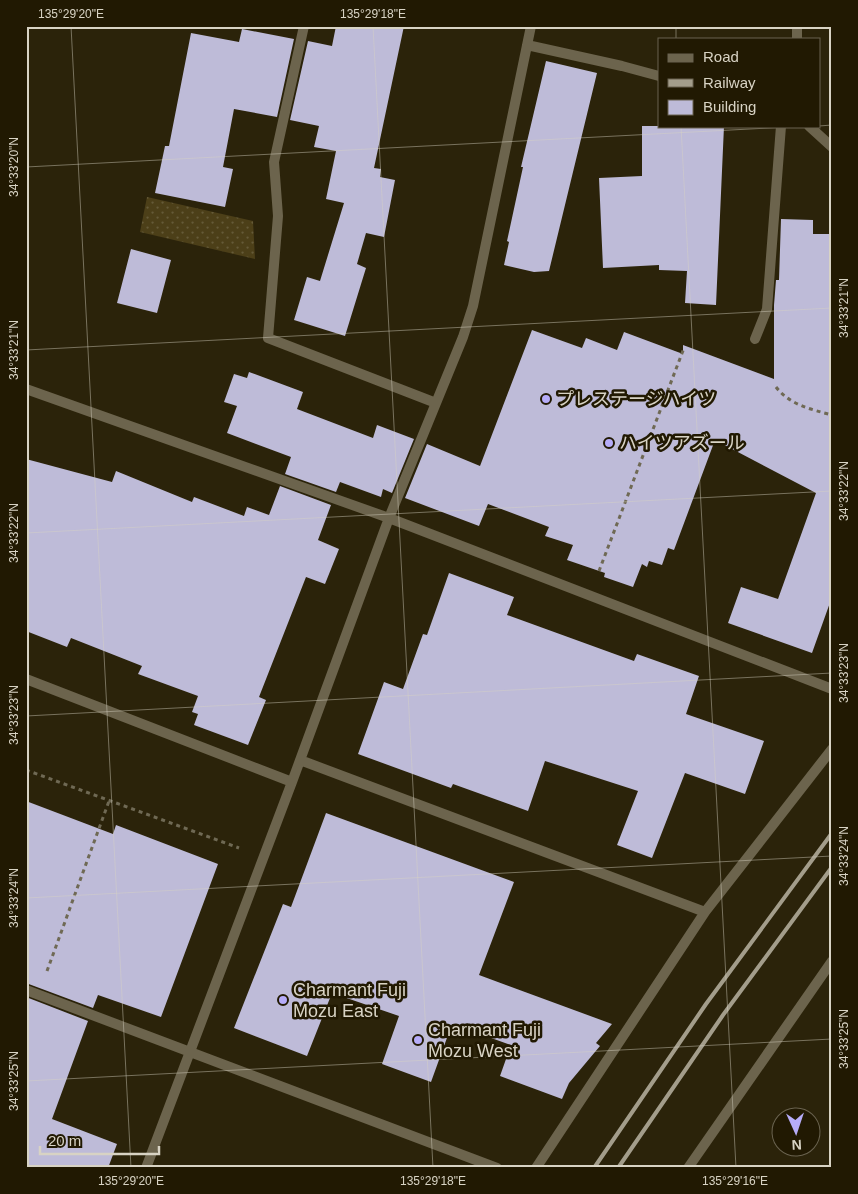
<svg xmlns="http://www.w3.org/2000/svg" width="858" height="1194" viewBox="0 0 858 1194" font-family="Arial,'Noto Sans JP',sans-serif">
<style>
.grass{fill:url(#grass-dots)}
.building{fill:#bebbd8}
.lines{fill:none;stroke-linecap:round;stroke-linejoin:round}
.path{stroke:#6f6954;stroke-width:3;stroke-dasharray:4 4;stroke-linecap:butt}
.minor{stroke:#6c644d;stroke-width:10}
.tertiary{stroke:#6c644d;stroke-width:10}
.rail{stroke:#a39d8b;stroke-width:4}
.ticks{fill:none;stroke:#d8d3c4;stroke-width:1;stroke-opacity:0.45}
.poi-dot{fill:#b6acf8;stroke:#211902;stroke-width:2}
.labels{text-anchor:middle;stroke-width:5;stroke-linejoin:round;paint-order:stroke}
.poi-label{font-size:18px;fill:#d8d3c4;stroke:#211902;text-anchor:start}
.neatline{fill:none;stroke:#d8d3c4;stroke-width:2}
.ticks-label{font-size:12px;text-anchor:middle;fill:#d8d3c4}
</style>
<defs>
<pattern id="grass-dots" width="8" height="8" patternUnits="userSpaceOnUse" patternTransform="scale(1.25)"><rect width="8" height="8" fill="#4c3f18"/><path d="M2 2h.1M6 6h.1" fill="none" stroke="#655a38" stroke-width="1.8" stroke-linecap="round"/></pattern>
</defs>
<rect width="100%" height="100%" fill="#2b230a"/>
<!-- grass -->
<path class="grass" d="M147,197L253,221L255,259L140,232Z"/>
<!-- building -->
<path class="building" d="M336,26H404L374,168L381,169L380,177L395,180L384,237L366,233L357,264L366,268L345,336L294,320L307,277L320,281L344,203L326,199L336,151L314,147L319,126L290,120L308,41L332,46Z
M242,29L294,39L277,117L234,109L223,167L233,169L225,207L155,193L165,146H169L191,33L239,42Z
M546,61L597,73L549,271L534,272L504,265L509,242L507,241L523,167H521Z
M642,126H724L716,305L685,303L687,271L659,270V265L603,268L599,178L642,176Z
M781,219L813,220V234H832V597L812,653L728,623L741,587L778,599L816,493L715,440L674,550L668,548L662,565L649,561L647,567L642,564L633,587L604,577L605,573L567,560L573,545L545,536L549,527L488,504L479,526L405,498L427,444L480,466L532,330L582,348L586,338L617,350L624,332L683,354V345L774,379V305L776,280H779Z
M131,249L171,260L157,313L117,303Z
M249,372L303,392L297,409L373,438L377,425L414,439L392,493L383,489L381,497L340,482L336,492L285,474L291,457L227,433L237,406L224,402L234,374L247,378Z
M26,459L112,482L116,471L192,502L194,497L244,516L247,507L269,515L280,486L331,505L318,540L339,549L325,584L306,577L259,697L266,700L248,745L194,725L198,714L192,712L198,696L138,674L142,666L71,638L67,647L26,631Z
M449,573L514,597L507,615L634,661L637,654L699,676L686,714L764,741L745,794L685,773L652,858L617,845L638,791L545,761L528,811L453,784L451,788L358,754L384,682L403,689L423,634L427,635Z
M26,801L113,834L116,825L218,864L161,1017L98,995L93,1008L26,983Z
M326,813L514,882L479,975L612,1024L596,1043L600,1046L569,1083L562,1099L500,1076L511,1045L452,1024L431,1082L382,1064L399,1016L332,993L307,1056L234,1028L283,904L291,907Z
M26,997L88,1021L52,1119L117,1144L108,1168H26Z"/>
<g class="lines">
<!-- path -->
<path class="path" d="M776,387C790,405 810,409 832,415
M599,571L684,348
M26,770L239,848
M47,971L109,801"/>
<!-- minor -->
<path class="minor" d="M304,26L274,162L278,216L268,338L436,403
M797,39V26
M527,45L622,66L659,76
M809,126L832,147
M755,339L767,309L781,126
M26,389L389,518L832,689
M26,679L292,782
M300,760L705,912
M26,990L497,1168
M146,1168L292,782L389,518L463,337L473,306L531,26
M536,1168L705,912L832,749"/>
<!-- tertiary -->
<path class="tertiary" d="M688,1168L832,961"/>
<!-- rail -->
<path class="rail" d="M594,1168L706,1004L832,833
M618,1168L723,1015L832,867"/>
</g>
<!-- ticks -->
<path class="ticks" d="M71,26L131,1168M373,26L433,1168M676,26V39M681,126L736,1168M819,126L832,125M26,167L807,126M26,350L832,308M26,533L832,491M26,716L832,673M26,898L832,856M26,1081L832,1039"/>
<!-- markers -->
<g class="poi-dot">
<circle cx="546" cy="399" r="5"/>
<circle cx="609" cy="443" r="5"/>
<circle cx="283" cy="1000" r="5"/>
<circle cx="418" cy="1040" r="5"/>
</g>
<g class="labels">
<!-- poi labels -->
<g class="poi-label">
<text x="556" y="405">プレステージハイツ</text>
<text x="619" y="449">ハイツアズール</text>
<text x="293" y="996">Charmant Fuji<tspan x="293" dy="21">Mozu East</tspan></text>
<text x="428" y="1036">Charmant Fuji<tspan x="428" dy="21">Mozu West</tspan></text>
</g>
</g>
<!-- border -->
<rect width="858" height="1194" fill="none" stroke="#211902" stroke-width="55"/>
<!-- legend -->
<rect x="658" y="38" width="162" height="90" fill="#211902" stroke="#6a6350"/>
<rect x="668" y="54" width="25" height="8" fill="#6c644d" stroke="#6a6350"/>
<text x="703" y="62" font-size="15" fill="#d8d3c4">Road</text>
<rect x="668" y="79" width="25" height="8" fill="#a39d8b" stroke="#6a6350"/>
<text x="703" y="88" font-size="15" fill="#d8d3c4">Railway</text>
<rect x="668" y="100" width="25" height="15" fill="#bebbd8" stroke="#6a6350"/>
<text x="703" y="112" font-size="15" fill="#d8d3c4">Building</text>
<!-- north arrow -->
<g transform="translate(796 1132) rotate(177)"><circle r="24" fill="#211902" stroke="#6a6350"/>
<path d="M0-4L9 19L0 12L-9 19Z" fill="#b6acf8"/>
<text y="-8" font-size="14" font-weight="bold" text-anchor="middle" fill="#d8d3c4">N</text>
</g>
<!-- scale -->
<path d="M40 1146v8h119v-8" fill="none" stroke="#d8d3c4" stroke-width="2.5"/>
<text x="48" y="1146" font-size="15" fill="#d8d3c4" stroke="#211902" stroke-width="4" paint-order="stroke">20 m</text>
<rect x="28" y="28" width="802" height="1138" class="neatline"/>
<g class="ticks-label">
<text x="71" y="18">135°29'20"E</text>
<text x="373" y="18">135°29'18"E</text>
<text transform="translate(14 167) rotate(-90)" y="4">34°33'20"N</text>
<text transform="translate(844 308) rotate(-90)" y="4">34°33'21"N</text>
<text transform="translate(14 350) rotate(-90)" y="4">34°33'21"N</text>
<text transform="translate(844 491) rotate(-90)" y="4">34°33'22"N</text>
<text transform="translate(14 533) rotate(-90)" y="4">34°33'22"N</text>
<text transform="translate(844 673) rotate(-90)" y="4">34°33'23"N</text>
<text transform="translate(14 715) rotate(-90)" y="4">34°33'23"N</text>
<text transform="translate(844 856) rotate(-90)" y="4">34°33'24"N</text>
<text transform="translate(14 898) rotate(-90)" y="4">34°33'24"N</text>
<text transform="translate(844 1039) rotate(-90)" y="4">34°33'25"N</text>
<text transform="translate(14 1081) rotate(-90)" y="4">34°33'25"N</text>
<text x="131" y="1185">135°29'20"E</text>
<text x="433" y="1185">135°29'18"E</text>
<text x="735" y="1185">135°29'16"E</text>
</g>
</svg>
